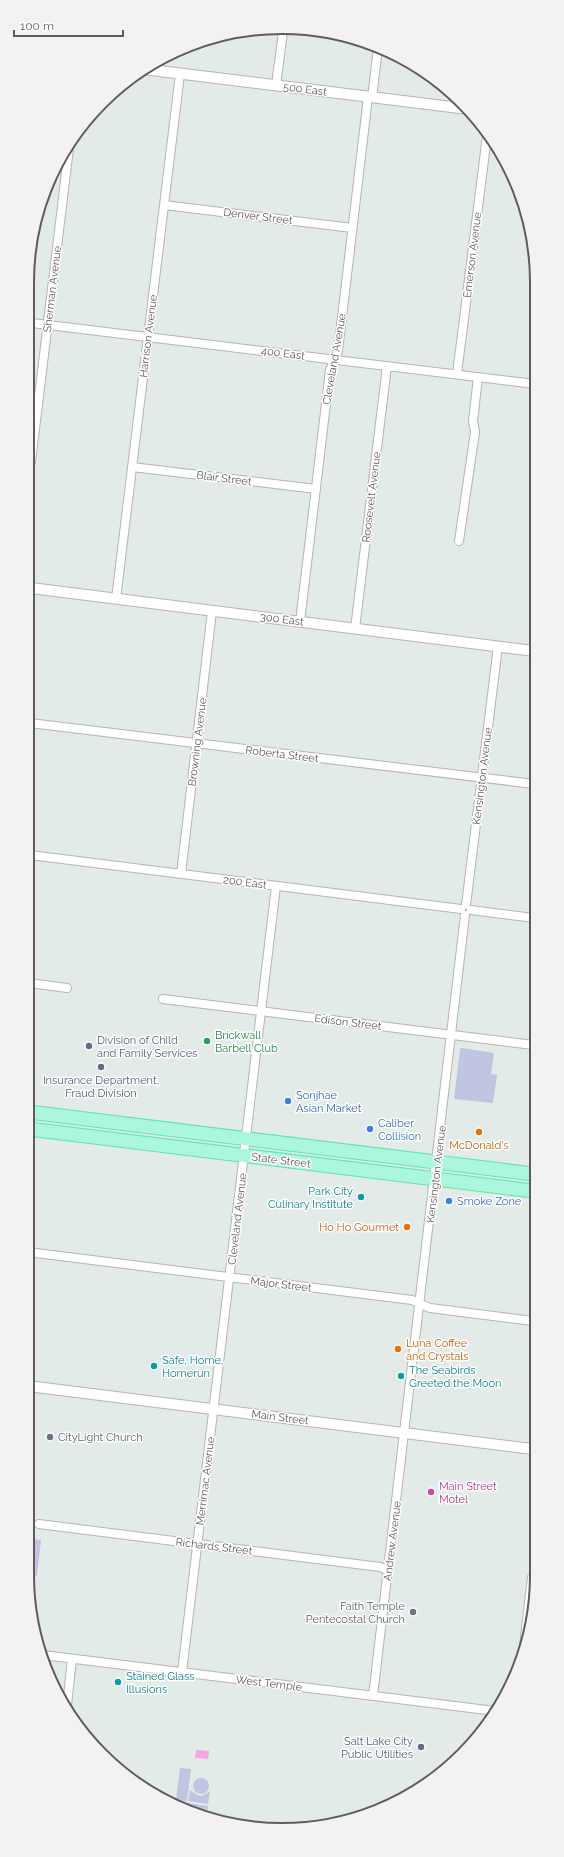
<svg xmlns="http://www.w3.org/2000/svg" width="564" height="1857" viewBox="0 0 564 1857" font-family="Raleway,sans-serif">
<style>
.green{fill:#c0c6e1}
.water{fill:#f6a7e1}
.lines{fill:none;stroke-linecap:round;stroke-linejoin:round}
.minor-casing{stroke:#b8b2b5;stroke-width:10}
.tertiary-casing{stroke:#b8b2b5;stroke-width:12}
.primary-casing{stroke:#63e3a9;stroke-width:15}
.minor{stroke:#fff;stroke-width:8}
.tertiary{stroke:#fff;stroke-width:10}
.primary{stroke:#abf7de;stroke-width:13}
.leisure-dot{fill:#2e9e5b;stroke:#fff;stroke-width:1.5}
.service-dot{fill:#5c6f8a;stroke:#fff;stroke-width:1.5}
.shop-dot{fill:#3f7fe0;stroke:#fff;stroke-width:1.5}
.food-dot{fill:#e8710a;stroke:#fff;stroke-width:1.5}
.culture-dot{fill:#0f9aa8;stroke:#fff;stroke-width:1.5}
.worship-dot{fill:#6b7280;stroke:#fff;stroke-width:1.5}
.hotel-dot{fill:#d1479c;stroke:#fff;stroke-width:1.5}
.labels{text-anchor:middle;stroke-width:3;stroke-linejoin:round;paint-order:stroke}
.street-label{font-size:11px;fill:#615a5e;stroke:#fff}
.leisure-label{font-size:11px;fill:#27864d;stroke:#fff;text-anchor:start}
.service-label{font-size:11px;fill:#4e5e75;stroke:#fff;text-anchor:start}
.shop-label{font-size:11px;fill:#366cbe;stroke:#fff;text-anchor:start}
.food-label{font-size:11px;fill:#c56008;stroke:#fff}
.culture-label{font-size:11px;fill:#0d838f;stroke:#fff;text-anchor:start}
.worship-label{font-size:11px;fill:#5b616d;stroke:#fff;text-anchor:start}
.hotel-label{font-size:11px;fill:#b23c85;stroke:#fff;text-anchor:start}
.rim{fill:none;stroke:#615a5e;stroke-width:2}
</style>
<rect width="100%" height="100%" fill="#e2ebe8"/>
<!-- green -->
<path class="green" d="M462,1048L494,1053L491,1074L497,1075L493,1103L454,1099L460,1049Z
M32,1539L41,1540L37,1576L27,1574Z
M180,1768L191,1769L187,1801L176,1800Z
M193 1786a8 8 0 1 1 16 0a8 8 0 1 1-16 0Z
M190,1790L197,1795L202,1796L210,1791L208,1804L188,1801Z
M188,1803L208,1806L207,1814L188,1809Z"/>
<!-- water -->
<path class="water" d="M196,1750L209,1751L208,1759L195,1758Z"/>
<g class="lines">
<defs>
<path id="minor" d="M276,85L283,32
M372,98L378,48
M164,205L352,228
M32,323L535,384
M457,374L487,136
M31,462L70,140
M132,467L316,489
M459,541L475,432L473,421L478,377
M116,599L180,74
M300,622L330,370L338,351L368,97
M355,629L387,366
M30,723L534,784
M30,855L461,909
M181,874L212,611
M466,905L498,646
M471,910L534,918
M29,983L67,988
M163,999L533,1045
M28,1252L412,1300L430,1308L533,1321
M39,1524L380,1567L388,1570
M524,1646L532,1577
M43,1655L495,1711
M182,1672L276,886
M373,1696L465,915
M67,1705L72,1659"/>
<path id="tertiary" d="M143,69L468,109
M31,588L534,651
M28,1386L532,1449"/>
<path id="primary" d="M29,1112L533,1174
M29,1129L533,1191"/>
</defs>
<!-- minor casing -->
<use href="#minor" class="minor-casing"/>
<!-- tertiary casing -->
<use href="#tertiary" class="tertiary-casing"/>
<!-- primary casing -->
<use href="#primary" class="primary-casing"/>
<!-- minor -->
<use href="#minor" class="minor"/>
<!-- tertiary -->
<use href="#tertiary" class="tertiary"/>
<!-- primary -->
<use href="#primary" class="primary"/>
</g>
<!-- markers -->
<circle class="leisure-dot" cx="207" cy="1041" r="4"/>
<g class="service-dot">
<circle cx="89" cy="1046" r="4"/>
<circle cx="101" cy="1067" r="4"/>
<circle cx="421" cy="1747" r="4"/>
</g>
<g class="shop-dot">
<circle cx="288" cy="1101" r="4"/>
<circle cx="370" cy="1129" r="4"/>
<circle cx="449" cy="1201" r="4"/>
</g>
<g class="food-dot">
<circle cx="479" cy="1132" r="4"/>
<circle cx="407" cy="1227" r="4"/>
<circle cx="398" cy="1349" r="4"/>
</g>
<g class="culture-dot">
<circle cx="361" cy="1197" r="4"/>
<circle cx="154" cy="1366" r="4"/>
<circle cx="401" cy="1376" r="4"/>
<circle cx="118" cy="1682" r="4"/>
</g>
<g class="worship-dot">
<circle cx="50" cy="1437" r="4"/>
<circle cx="413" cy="1612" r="4"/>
</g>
<circle class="hotel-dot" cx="431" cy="1492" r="4"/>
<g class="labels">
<!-- street labels -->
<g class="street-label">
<text transform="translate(305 89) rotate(7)" y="4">500 East</text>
<text transform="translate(258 216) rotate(7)" y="4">Denver Street</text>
<text transform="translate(472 255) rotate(-83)" y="4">Emerson Avenue</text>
<text transform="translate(52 289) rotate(-83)" y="4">Sherman Avenue</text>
<text transform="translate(148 336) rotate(-83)" y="4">Harrison Avenue</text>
<text transform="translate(283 353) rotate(7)" y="4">400 East</text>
<text transform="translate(334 359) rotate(-80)" y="4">Cleveland Avenue</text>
<text transform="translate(224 478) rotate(7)" y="4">Blair Street</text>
<text transform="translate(371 497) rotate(-83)" y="4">Roosevelt Avenue</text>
<text transform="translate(282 619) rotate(7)" y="4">300 East</text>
<text transform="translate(197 742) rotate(-83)" y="4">Browning Avenue</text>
<text transform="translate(282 754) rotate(7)" y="4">Roberta Street</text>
<text transform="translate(482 776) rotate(-83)" y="4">Kensington Avenue</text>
<text transform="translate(245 882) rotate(7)" y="4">200 East</text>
<text transform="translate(348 1022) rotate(7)" y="4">Edison Street</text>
<text transform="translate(281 1160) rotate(7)" y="4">State Street</text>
<text transform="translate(436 1174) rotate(-83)" y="4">Kensington Avenue</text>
<text transform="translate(237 1219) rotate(-83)" y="4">Cleveland Avenue</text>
<text transform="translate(281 1284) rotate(7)" y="4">Major Street</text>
<text transform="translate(280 1417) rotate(7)" y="4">Main Street</text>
<text transform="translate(205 1481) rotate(-83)" y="4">Merrimac Avenue</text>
<text transform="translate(392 1541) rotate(-83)" y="4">Andrew Avenue</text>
<text transform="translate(214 1546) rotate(7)" y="4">Richards Street</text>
<text transform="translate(269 1683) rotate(7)" y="4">West Temple</text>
</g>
<!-- leisure labels -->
<g class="leisure-label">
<text x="215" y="1039">Brickwall<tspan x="215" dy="13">Barbell Club</tspan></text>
</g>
<!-- service labels -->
<g class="service-label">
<text x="97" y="1044">Division of Child<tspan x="97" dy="13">and Family Services</tspan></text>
<text x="101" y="1084" text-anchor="middle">Insurance Department,<tspan x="101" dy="13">Fraud Division</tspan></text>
<text x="413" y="1745" text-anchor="end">Salt Lake City<tspan x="413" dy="13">Public Utilities</tspan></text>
</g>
<!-- shop labels -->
<g class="shop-label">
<text x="296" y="1099">Sonjhae<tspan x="296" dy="13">Asian Market</tspan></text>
<text x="378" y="1127">Caliber<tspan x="378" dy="13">Collision</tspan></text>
<text x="457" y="1205">Smoke Zone</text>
</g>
<!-- food labels -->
<g class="food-label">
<text x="479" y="1149">McDonald's</text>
<text x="399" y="1231" text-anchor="end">Ho Ho Gourmet</text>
<text x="406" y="1347" text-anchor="start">Luna Coffee<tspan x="406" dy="13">and Crystals</tspan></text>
</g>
<!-- culture labels -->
<g class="culture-label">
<text x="353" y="1195" text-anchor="end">Park City<tspan x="353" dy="13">Culinary Institute</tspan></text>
<text x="162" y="1364">Safe, Home,<tspan x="162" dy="13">Homerun</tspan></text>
<text x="409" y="1374">The Seabirds<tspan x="409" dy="13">Greeted the Moon</tspan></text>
<text x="126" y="1680">Stained Glass<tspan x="126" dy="13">Illusions</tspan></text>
</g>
<!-- worship labels -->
<g class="worship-label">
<text x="58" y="1441">CityLight Church</text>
<text x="405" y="1610" text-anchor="end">Faith Temple<tspan x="405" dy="13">Pentecostal Church</tspan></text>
</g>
<!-- hotel labels -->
<g class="hotel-label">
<text x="439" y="1490">Main Street<tspan x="439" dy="13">Motel</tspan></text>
</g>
</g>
<!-- crop -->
<path d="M0 0H564V1857H0ZM282 34H282A248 248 0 0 1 530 282V1575A248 248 0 0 1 282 1823H282A248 248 0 0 1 34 1575V282A248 248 0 0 1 282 34Z" fill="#f2f2f2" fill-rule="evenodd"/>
<path class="rim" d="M282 34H282A248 248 0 0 1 530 282V1575A248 248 0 0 1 282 1823H282A248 248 0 0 1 34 1575V282A248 248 0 0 1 282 34Z"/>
<!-- scale -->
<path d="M14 30v6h109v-6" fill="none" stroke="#615a5e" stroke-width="2"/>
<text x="20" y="30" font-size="12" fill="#615a5e" stroke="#ffffff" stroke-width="3" paint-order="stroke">100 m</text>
</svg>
